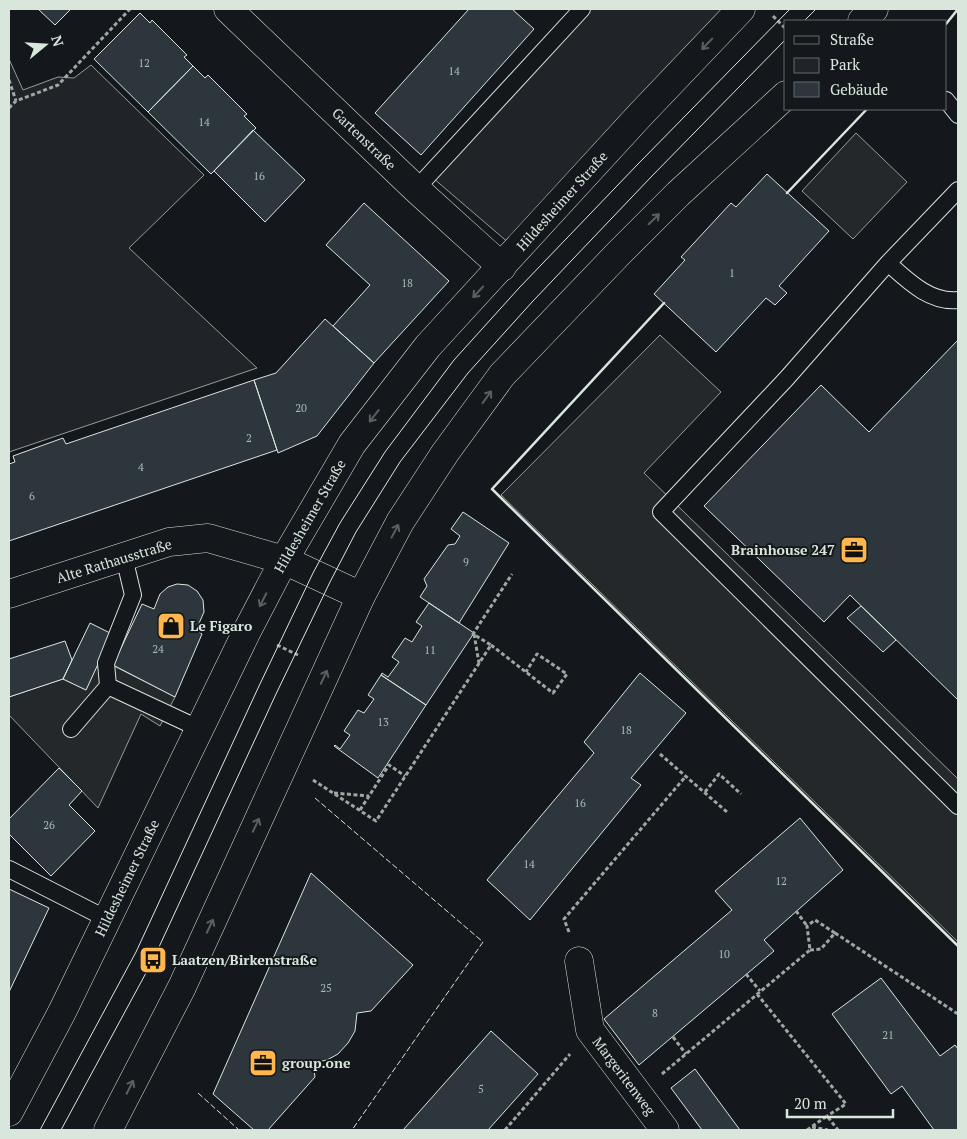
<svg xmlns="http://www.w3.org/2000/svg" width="967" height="1139" viewBox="0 0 967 1139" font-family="'PT Serif',serif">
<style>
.green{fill:#202428;stroke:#939e99}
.parking{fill:#24282b;stroke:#939e99}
.building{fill:#2c363c;stroke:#d8e6dc}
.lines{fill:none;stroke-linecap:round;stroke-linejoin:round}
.lane-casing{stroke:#d8e6dc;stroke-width:18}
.street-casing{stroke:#d8e6dc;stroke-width:29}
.secondary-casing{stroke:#d8e6dc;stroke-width:29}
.path{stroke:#9da8a2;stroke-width:3;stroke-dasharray:4 2.5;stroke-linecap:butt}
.lane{stroke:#14181c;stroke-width:16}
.street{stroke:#14181c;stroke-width:28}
.secondary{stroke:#14181c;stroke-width:28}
.tram{stroke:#d8e6dc;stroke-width:1}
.fence{stroke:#d8e6dc;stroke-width:1;stroke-dasharray:6 2.5;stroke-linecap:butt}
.wall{stroke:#d8e6dc;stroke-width:2.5}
.oneway{stroke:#59605f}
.labels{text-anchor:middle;stroke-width:4;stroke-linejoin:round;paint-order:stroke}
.number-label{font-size:11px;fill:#adbab4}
.street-label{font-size:14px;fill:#d8e6dc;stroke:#14181c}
.poi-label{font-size:14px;font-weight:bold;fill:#d8e6dc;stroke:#14181c;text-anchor:start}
</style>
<rect width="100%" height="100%" fill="#14181c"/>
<!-- green -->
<path class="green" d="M591,9H730L510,244L433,178Z
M9,59L23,90L58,77L74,78L91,65L204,175L129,248L257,368L9,452Z"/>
<!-- parking -->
<path class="parking" d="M856,133L907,182L853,239L802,191Z
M660,335L721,392L644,473L958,779V942L501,495Z
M100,659L175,697L160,726L141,714L98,808L9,715V697L63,679L86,690Z"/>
<!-- building -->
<path class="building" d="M38,9H71L55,25Z
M469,9H512L534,29L421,155L375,113Z
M140,13L150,23L152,20L187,55L184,57L193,66L148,112L94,59Z
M193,66L205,78L208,75L247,114L244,116L256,128L211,174L148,112Z
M253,130L305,180L265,222L214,171Z
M767,174L829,231L779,286L787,293L775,305L766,298L716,352L654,294L685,260L681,257L731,203L736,207Z
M364,203L449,281L374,363L333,326L370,285L326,245Z
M325,319L374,363L317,436L278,453L254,380L276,373Z
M958,340V700L850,595L824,622L704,506L821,385L869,432Z
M254,380L277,450L9,541V464L15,462L13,456L63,438L66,444Z
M463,512L509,543L459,623L420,597L427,586L424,579L448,545L455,544L460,536L451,529Z
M177,584L188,585L197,591L203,600L204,612L196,630L202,634L175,697L113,665L142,604L154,609L160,594L168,587Z
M429,603L474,633L426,705L381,675L382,673L388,677L399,662L392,657L405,638L412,642L422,626L416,622Z
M861,606L896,640L883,652L847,618Z
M90,623L112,634L86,690L63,679Z
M65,641L72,660L63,679L9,697V659Z
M640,673L686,713L631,778L641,785L530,920L487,880L594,753L584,742Z
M381,675L426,705L378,778L334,746L335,745L340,749L350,735L344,731L358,710L364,713L374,699L368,695Z
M59,768L82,791L69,805L95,831L51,876L9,834V819Z
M800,818L843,870L764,940L774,951L639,1065L604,1019L732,910L715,891Z
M311,873L413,965L371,1011L357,1013L355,1031L348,1043L338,1054L327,1060L313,1063L315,1077L268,1130H254L213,1094Z
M9,889L49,908L9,992Z
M881,978L940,1056L955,1045L958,1049V1130H934L902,1086L891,1094L832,1014Z
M491,1031L538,1074L488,1130H403Z
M695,1069L740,1130H702L671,1088Z"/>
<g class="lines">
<defs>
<path id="lane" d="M946,100L958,115
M416,189L582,9
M958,190L888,263L787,378L661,512L958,806
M888,263C908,281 930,303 958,300
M108,686L106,663L133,595L124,557
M71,729L108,686L200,729
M9,869L107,919"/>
<path id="street" d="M228,9L416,189L502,267
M9,594L169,542L208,538L284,560L361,596
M579,961L590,1030L665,1130"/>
<path id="secondary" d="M862,21L874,9
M9,1112L62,1012L247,631L284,560L352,444L428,346L640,115L741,9
M108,1130L182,987L361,596L400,522L445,453L502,375L619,253L678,194L786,95"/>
</defs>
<!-- lane casing -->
<use href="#lane" class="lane-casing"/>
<!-- street casing -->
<use href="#street" class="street-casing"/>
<!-- secondary casing -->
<use href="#secondary" class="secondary-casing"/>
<!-- path -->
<path class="path" d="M773,16L786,29
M9,80L16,101
M9,108L16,101L58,85L130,9
M474,634L479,663
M277,645L298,655
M491,645L553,693L567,674L537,654L526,672
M660,754L727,812
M313,780L376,821L491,645L473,634L512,574
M705,792L719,774L741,794
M334,793L369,796
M360,810L389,765L405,776
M796,911L807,926
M569,932L564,919L686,776
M835,933L958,1014
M746,974L760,991
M757,994L846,1104L827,1116
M673,1037L686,1054
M662,1074L810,950L807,926L815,920L835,933L821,949L810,950
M812,1127L828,1130
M505,1130L570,1054
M807,1130L827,1116L838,1130"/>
<!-- lane -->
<use href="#lane" class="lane"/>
<!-- street -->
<use href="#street" class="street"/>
<!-- secondary -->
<use href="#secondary" class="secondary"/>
<!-- tram -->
<path class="tram" d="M804,21L816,9
M40,1130L136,952L259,686L313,573L340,523L385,452L454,360L519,288L638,164L790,9
M61,1130L153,960L276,694L330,582L356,532L400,462L468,373L533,301L651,177L786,39"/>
<!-- fence -->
<path class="fence" d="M315,798L483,942L352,1130
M198,1093L239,1130"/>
<!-- wall -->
<path class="wall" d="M946,24L958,9
M787,193L867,109
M664,303L492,489L958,946"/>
</g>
<!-- one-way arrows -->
<defs><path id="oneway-shaft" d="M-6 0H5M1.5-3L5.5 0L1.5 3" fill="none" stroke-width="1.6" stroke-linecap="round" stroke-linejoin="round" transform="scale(1.25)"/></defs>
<g class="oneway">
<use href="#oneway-shaft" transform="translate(707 44) rotate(134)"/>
<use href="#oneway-shaft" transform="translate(654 219) rotate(-44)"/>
<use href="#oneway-shaft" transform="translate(478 292) rotate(133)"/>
<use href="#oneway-shaft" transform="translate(487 397) rotate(-54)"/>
<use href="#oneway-shaft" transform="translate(374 416) rotate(128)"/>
<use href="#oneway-shaft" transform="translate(395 531) rotate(-62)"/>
<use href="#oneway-shaft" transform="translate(263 600) rotate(117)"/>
<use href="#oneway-shaft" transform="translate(324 677) rotate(-65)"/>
<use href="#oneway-shaft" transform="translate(256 825) rotate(-65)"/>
<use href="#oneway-shaft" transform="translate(210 926) rotate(-65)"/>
<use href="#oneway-shaft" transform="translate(130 1087) rotate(-63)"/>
</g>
<!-- icons -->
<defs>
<symbol id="office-square" viewBox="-11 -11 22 22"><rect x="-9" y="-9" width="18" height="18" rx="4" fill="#ffb74d" stroke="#14181c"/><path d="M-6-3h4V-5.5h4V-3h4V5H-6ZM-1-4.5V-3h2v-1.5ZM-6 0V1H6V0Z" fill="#111"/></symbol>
<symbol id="shop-square" viewBox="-11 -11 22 22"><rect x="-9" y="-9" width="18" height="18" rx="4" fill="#ffb74d" stroke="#14181c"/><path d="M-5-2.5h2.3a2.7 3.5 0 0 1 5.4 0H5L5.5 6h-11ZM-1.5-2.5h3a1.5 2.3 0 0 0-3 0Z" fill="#111"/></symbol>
<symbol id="bus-square" viewBox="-11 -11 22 22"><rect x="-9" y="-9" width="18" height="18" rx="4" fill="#ffb74d" stroke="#14181c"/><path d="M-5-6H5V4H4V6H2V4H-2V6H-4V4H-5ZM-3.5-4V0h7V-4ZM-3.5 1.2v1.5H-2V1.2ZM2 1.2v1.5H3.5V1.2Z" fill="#111"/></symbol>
</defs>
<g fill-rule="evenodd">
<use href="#office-square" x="838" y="534" width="32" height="32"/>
<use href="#shop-square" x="155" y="610" width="32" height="32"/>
<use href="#bus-square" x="137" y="944" width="32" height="32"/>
<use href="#office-square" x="247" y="1047" width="32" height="32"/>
</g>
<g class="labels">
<!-- number labels -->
<g class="number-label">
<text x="144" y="67">12</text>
<text x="454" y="75">14</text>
<text x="204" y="126">14</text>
<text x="259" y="180">16</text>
<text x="732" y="277">1</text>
<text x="407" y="287">18</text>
<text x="301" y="412">20</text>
<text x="249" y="442">2</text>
<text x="141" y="471">4</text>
<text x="32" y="500">6</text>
<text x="466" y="566">9</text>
<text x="158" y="653">24</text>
<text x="430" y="654">11</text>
<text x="383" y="726">13</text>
<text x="626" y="734">18</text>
<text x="580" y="807">16</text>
<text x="49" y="829">26</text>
<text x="529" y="868">14</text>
<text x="781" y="885">12</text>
<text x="724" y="958">10</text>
<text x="326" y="992">25</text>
<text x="655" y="1017">8</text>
<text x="888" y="1039">21</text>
<text x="481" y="1093">5</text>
</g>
<!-- street labels -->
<g class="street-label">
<text transform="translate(364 139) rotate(44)" y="5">Gartenstraße</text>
<text transform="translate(562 201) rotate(-48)" y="5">Hildesheimer Straße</text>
<text transform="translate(310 516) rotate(-60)" y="5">Hildesheimer Straße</text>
<text transform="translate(114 561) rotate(-17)" y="5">Alte Rathausstraße</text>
<text transform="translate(127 878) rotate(-64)" y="5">Hildesheimer Straße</text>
<text transform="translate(624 1076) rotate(53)" y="5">Margeritenweg</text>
</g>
<!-- poi labels -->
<g class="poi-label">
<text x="835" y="555" text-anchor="end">Brainhouse 247</text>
<text x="190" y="631">Le Figaro</text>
<text x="172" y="965">Laatzen/Birkenstraße</text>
<text x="282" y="1068">group.one</text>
</g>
</g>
<!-- border -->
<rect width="967" height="1139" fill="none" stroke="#d8e6dc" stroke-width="20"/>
<!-- legend -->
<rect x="784" y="20" width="162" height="90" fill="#14181c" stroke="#626a69"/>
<rect x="794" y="36" width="25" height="8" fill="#14181c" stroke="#626a69"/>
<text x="830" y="45" font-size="15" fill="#d8e6dc">Straße</text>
<rect x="794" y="58" width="25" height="15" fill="#202428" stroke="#626a69"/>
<text x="830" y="70" font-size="15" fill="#d8e6dc">Park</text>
<rect x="794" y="82" width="25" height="15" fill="#2c363c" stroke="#626a69"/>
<text x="830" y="95" font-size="15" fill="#d8e6dc">Gebäude</text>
<!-- north arrow -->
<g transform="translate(45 45) rotate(72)" stroke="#14181c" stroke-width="4" paint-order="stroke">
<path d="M0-4L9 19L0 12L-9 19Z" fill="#d8e6dc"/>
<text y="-8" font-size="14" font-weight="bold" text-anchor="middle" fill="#d8e6dc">N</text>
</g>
<!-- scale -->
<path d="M787 1109v8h106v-8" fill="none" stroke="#d8e6dc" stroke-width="2.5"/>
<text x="794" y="1109" font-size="15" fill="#d8e6dc" stroke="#14181c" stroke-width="4" paint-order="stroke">20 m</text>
</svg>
